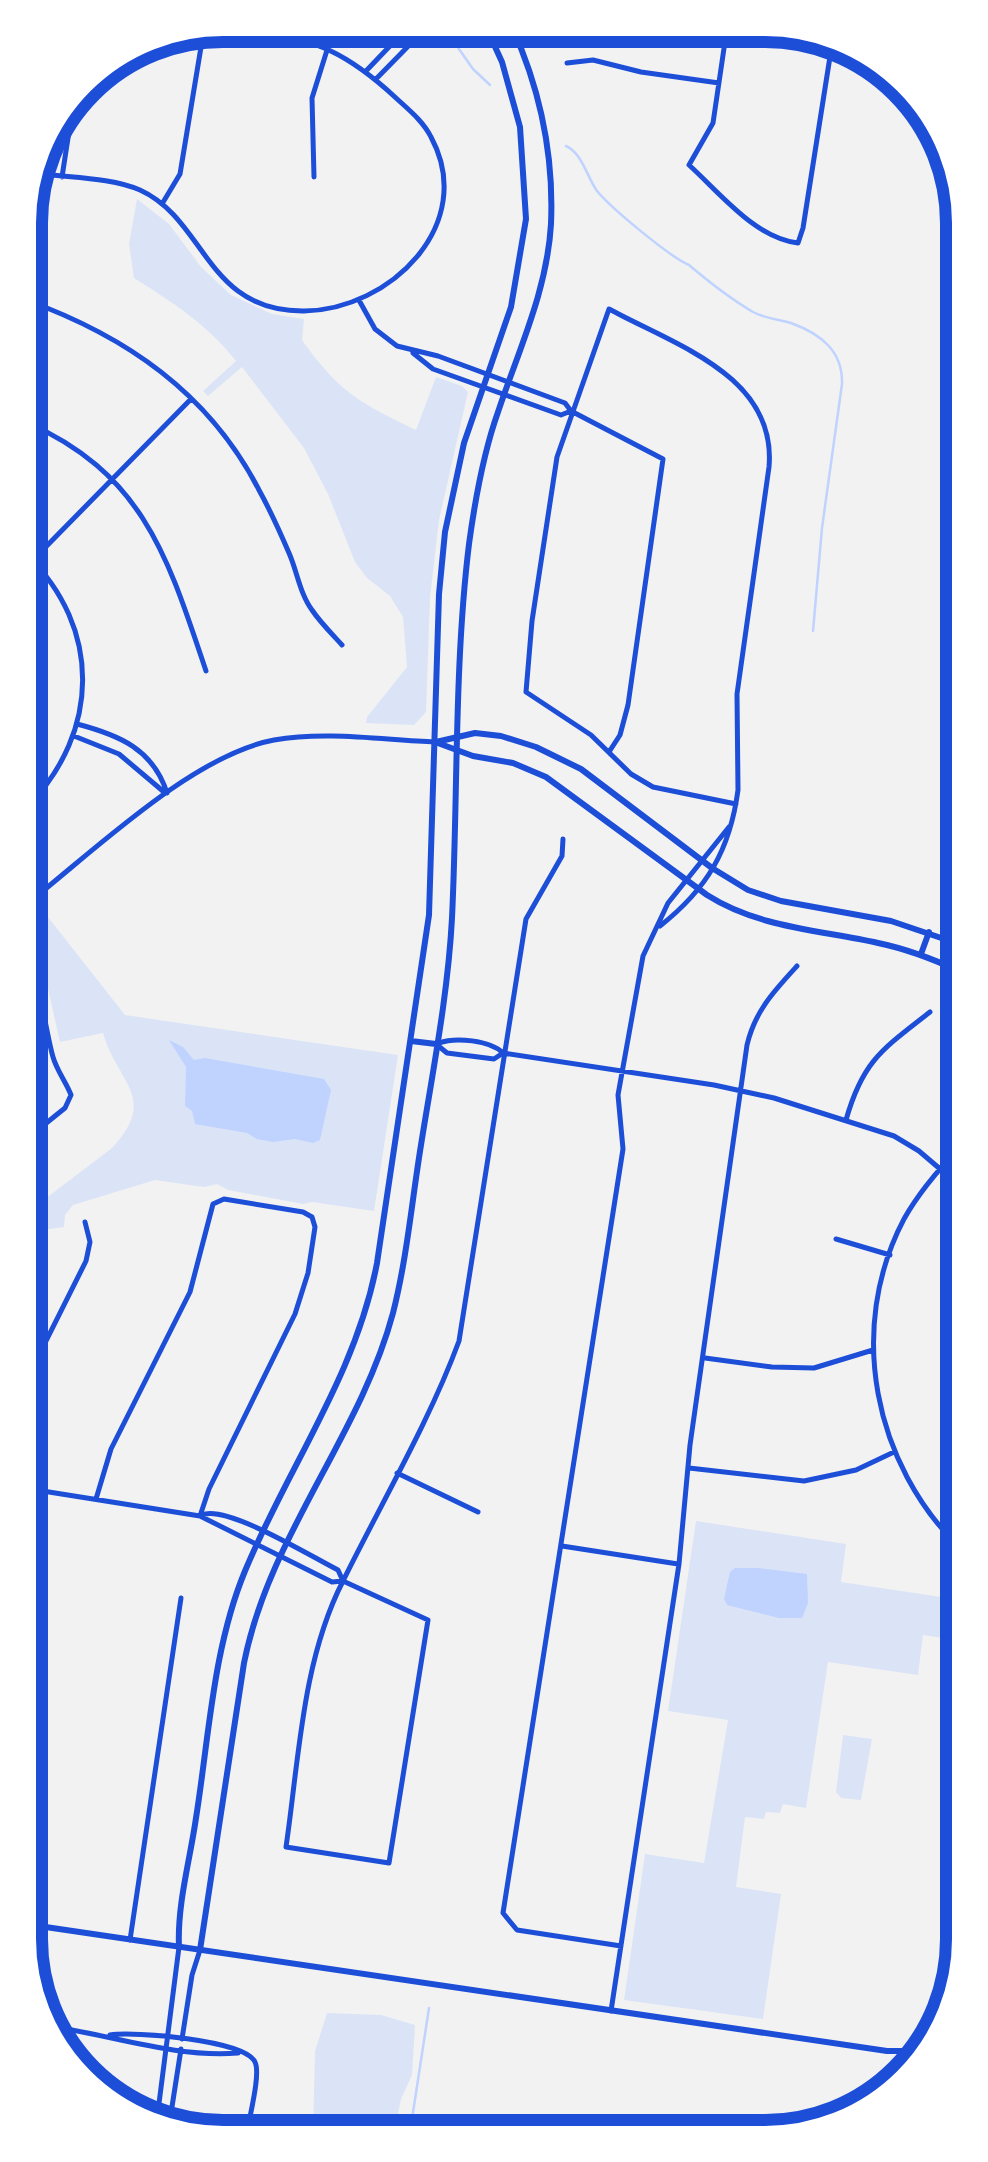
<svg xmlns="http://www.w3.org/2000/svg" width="988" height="2162" viewBox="0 0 988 2162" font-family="Rubik,sans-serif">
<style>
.green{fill:#dbe4f7}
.water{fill:#bfd3fe}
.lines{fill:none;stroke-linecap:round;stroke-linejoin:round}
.stream{stroke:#bfd3fe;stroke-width:2.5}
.minor{stroke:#1d4ed8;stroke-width:5}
.tertiary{stroke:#1d4ed8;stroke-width:6}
.secondary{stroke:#1d4ed8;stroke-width:6}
.rim{fill:none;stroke:#1d4ed8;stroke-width:12}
</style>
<rect width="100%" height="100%" fill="#f2f2f2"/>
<!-- green -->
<path class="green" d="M137,199L169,224L201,267L231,295L272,314L304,319L302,340C339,392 360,403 416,430L436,377L462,386L468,392L439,520L430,598L426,712L414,725L366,723L367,717L407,667L403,617L390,596L367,578L355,562L328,494L304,448L242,367L208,396L203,391L236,361C208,325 172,302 134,278L129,244Z
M44,912L125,1015L398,1055L374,1211L312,1202L303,1204L228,1190L217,1184L204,1187L155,1180L73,1205L65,1215L64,1227L42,1230L29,1257V1211L112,1148C159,1097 117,1083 103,1033L60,1042L46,980L28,956V925Z
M696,1521L846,1544L841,1582L961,1600V1622L953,1621L950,1639L923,1635L918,1675L828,1662L806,1808L783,1804L780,1813L766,1812L764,1819L745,1817L736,1887L781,1894L763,2019L624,2000L645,1854L704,1863L728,1720L668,1711Z
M843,1735L872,1739L861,1800L841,1798L836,1792Z
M327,2013L381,2015L415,2025L412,2075L401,2099L394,2132L313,2133L315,2051Z"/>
<!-- water -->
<path class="water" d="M169,1040L183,1047L194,1060L205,1058L324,1079L331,1090L320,1140L313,1143L295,1139L273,1142L257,1139L247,1133L195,1124L192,1111L185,1106L186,1067Z
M759,1568L807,1574L808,1603L802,1618H779L727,1605L724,1599L730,1572L735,1568Z"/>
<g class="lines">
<!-- stream -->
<path class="stream" d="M447,32L473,69L490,85
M566,146C582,153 587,177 597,191C611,208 670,257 689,265C709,282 731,299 753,312C766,319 778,319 791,323C821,334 843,351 842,384L822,528L813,631
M410,2132L429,2008"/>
<!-- minor -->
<path class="minor" d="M727,28L713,123L689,165C720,193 755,238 798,243L803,228L832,44
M567,63L593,60L641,72L719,83
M366,71L409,26
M376,79L428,26
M35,173C68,178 110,177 140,190C206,220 206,312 304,311C390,310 478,224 431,137C423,121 409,110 396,98C343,49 317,43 249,25
M62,177L74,99
M314,177L312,98L328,47
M162,204L180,174L204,29
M26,300C126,336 209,393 259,490C270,510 280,532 289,553C297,571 300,594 312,610C320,622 332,634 342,645
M360,302L375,329L397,346L438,356L565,403L571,411L663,459L628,705L620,735L609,752
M413,353L433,369L561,415L571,411
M26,422C144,474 168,558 206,671
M27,555C102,628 100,732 28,806
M27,566L191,399
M77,724C119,735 153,749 167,793
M74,736L119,754L164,792
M28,903C94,851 193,755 274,740C326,731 383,740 435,742
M660,926C707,889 730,850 738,790L737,694L769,467C777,376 675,345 609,309L557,457L532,621L526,692L591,735L631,774L653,787L736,804
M28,970C42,988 46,1034 53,1057C57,1071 66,1082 71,1095L65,1108L29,1137
M28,990L36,996
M439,1043C455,1037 490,1040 503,1053L714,1085L774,1098L894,1136L919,1151L960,1186
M436,1044L447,1053L494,1059L503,1053
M846,1120C863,1060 883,1049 930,1012
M960,1147C939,1169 919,1192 904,1219C846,1329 874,1465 961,1549
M836,1239L890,1255
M705,1358L772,1367L814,1368L873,1350
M30,1373L86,1261L90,1242L85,1222
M689,1468L804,1481L856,1470L894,1452
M397,1473L478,1512
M30,1489L200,1516L332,1582L343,1581L428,1620L389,1863L286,1847C299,1759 302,1661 343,1581C381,1504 430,1420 459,1341L526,919L562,856L563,839
M96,1499L111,1449L190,1292L213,1204L224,1199L303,1212L312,1217L315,1227L308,1273L295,1314L209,1489L200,1516
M202,1515C226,1504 312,1557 338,1570L343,1581
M562,1546L678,1564
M130,1940L181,1598
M621,1946L517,1930L503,1913L623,1149L618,1095L643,956L668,903L729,827
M611,2011L679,1564L690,1445L747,1045C755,1011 774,991 797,966
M55,2027C114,2036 177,2058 238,2053
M110,2035C133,2031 245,2040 255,2062C261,2074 249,2118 247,2133
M182,2039L192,1975L200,1950
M157,2119L179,1947
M169,2126L181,2049"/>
<!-- tertiary -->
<path class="tertiary" d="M435,742L473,756L513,763L546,777L707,895C759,928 820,930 878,943C907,949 933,959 959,971
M436,742L475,733L501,736L536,747L581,769L712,868L748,890L781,901L891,921L959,944
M921,954L929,932
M411,1041L436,1044
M179,1947C177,1905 190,1860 196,1818C209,1737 213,1648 245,1571C288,1467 356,1375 377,1263L429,915L439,594L445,532L464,443L511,307L526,219L520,127L502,62L486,27
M200,1950L244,1663C269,1536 360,1436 393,1313C407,1258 412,1200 421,1145C433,1070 448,994 452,918C458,794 454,667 469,544C475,500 483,454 498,412C519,349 547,291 551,224C554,154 541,91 512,27"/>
<!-- secondary -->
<path class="secondary" d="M32,1925L887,2051H910L924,2045"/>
</g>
<!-- crop -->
<path d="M0 0H988V2162H0ZM223 42H765A181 181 0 0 1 946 223V1939A181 181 0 0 1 765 2120H223A181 181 0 0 1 42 1939V223A181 181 0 0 1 223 42Z" fill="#fff" fill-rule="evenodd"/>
<path class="rim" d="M223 42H765A181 181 0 0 1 946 223V1939A181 181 0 0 1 765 2120H223A181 181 0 0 1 42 1939V223A181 181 0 0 1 223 42Z"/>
</svg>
